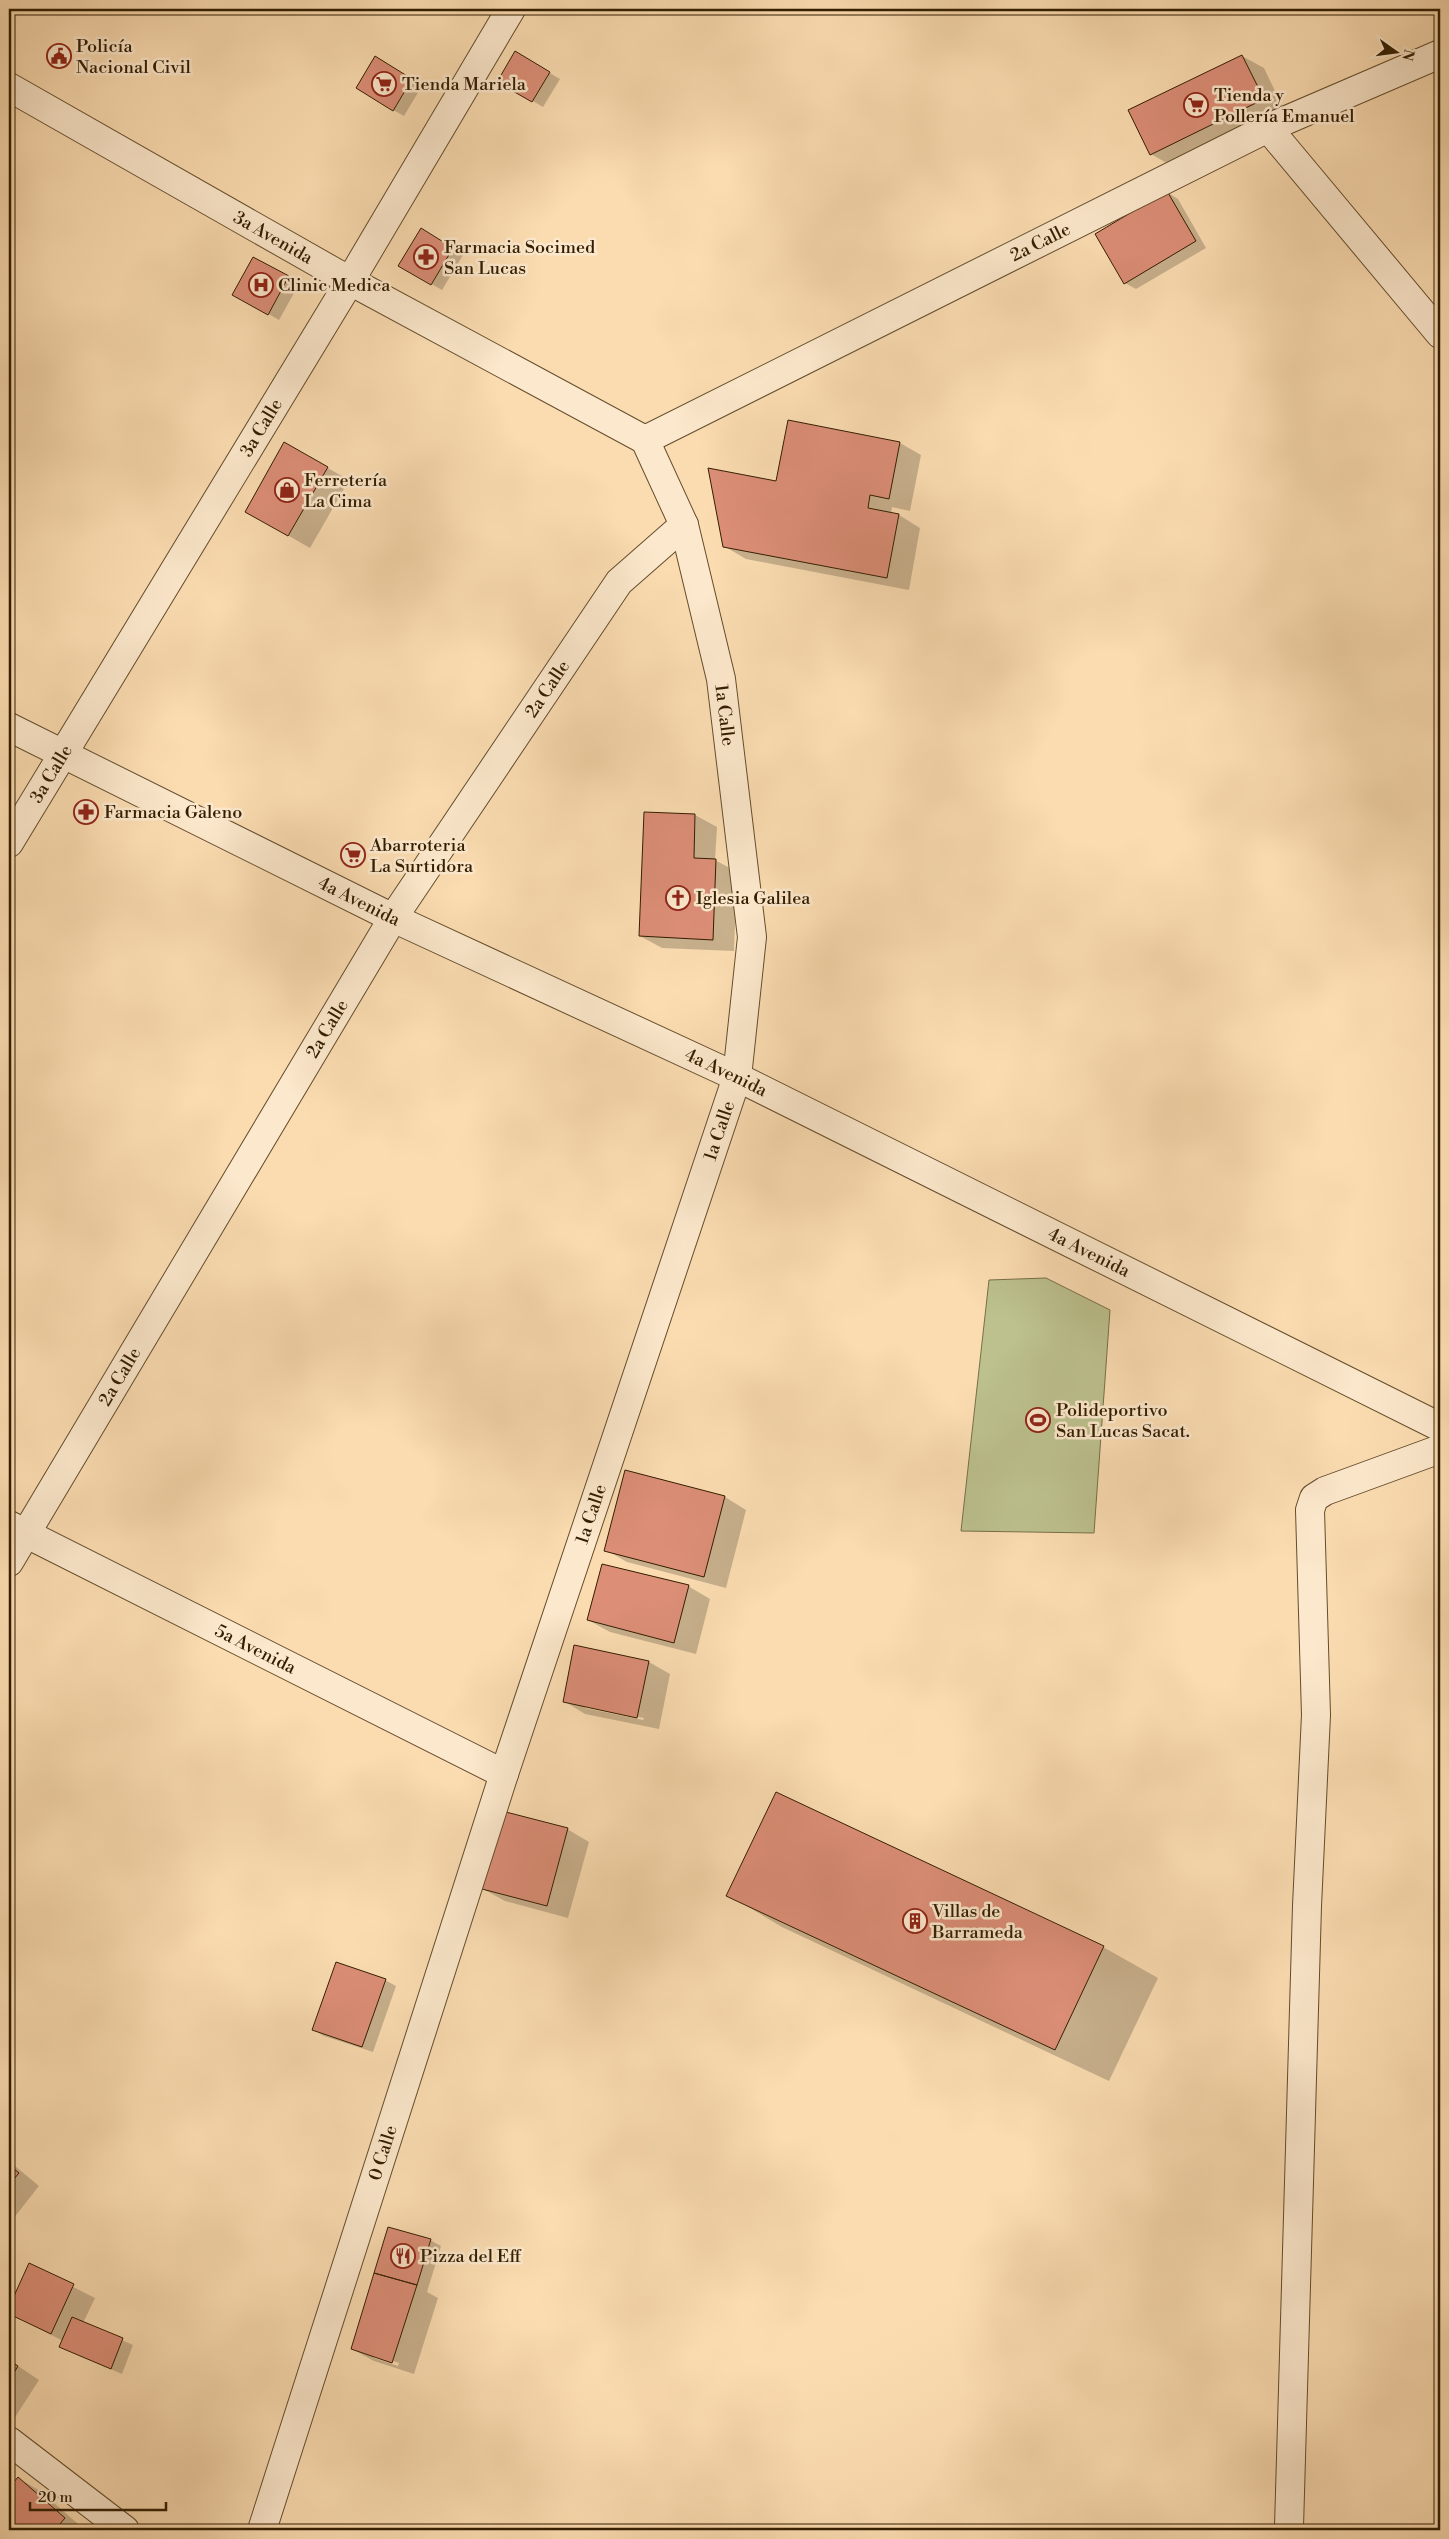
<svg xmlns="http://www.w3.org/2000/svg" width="1449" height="2539" viewBox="0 0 1449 2539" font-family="'Libre Bodoni',serif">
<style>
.green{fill:#bcc18e;stroke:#776f47}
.shadow{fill:#0003;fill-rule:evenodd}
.building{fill:#dc8e77;stroke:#321d00}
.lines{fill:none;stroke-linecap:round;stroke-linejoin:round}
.minor-casing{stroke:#644d2c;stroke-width:30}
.minor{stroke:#fce8cc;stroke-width:28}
.labels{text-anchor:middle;stroke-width:5;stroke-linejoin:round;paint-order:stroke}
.poi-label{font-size:18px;fill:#321d00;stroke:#fce8cc;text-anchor:start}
.street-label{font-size:18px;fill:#321d00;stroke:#fce8cc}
</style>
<rect width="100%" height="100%" fill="#fbdcb1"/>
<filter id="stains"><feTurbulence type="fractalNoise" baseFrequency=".004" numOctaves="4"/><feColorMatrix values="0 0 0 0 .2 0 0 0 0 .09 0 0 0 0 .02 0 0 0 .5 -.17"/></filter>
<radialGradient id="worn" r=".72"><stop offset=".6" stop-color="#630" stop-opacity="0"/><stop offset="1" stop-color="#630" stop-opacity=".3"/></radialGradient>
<!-- green -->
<path class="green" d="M1046,1278L1110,1310L1094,1533L961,1531L989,1280Z"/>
<!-- shadow -->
<path class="shadow" d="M515,53L560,79L543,107L499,81Z
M1242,56L1264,68L1285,112L1172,166L1151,154Z
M386,64L422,86L404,116L393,110Z
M1167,192L1178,199L1206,248L1136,289L1125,283Z
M432,236L463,255L442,290L399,265Z
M254,258L299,284L279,320L234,294Z
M900,443L921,455L910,511L892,507L891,514L899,515L920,528L909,590L746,559L724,546L777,482Z
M285,444L349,480L310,548L247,512Z
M645,813L695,815L717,827L715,860L737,872L734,951L662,948L640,936Z
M725,1497L746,1510L726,1588L627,1562L606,1550Z
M688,1586L710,1599L696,1654L610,1632L588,1620Z
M649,1662L670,1674L659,1729L585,1714L564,1701ZM585,1706L644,1718L643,1720L585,1708Z
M567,1829L589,1842L568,1918L505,1901L483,1889Z
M728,1895L1103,1947L1158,1978L1109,2081L782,1927Z
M385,1980L396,1986L373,2052L324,2036L314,2030Z
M9,2161L39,2186L13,2219L9,2217Z
M430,2240L441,2246L427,2292L438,2298L414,2374L374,2361L352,2349ZM374,2355L399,2363L398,2366L374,2358Z
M30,2265L95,2298L83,2323L133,2345L122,2374L71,2352L61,2346L63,2341L9,2313Z
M9,2360L39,2380L14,2419L9,2416Z
M18,2478L40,2491L85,2530H9V2490Z"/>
<!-- building -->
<path class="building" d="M515,51L550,72L532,102L497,82Z
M1242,55L1264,99L1150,155L1128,110Z
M375,56L412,79L393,111L356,88Z
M1167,191L1196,241L1124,284L1095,234Z
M421,228L453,248L431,285L398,266Z
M253,257L289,276L268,315L232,295Z
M788,420L900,442L889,499L870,495L868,508L899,514L887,578L723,547L708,468L776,481Z
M284,442L328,467L288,536L245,512Z
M644,812L695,814L694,858L716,859L713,940L639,936Z
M625,1470L725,1496L704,1577L604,1551Z
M602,1564L689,1585L674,1643L587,1620Z
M574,1645L649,1661L637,1718L563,1702Z
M776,1792L1104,1946L1055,2050L726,1896Z
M502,1811L568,1828L547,1906L482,1889Z
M336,1962L386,1979L362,2047L312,2030Z
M9,2165L19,2173L9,2185Z
M388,2227L431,2239L417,2285L374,2273Z
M29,2263L74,2284L51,2334L9,2314V2307Z
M374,2273L417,2285L392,2363L351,2349Z
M72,2317L123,2338L111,2369L59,2347Z
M9,2360L18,2366L9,2381Z
M18,2477L65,2518L55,2530H9V2488Z"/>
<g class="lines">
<defs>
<g id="minor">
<path id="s1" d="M9,87L350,281L645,440"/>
<path d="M1268,128L1440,334"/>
<path id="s2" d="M645,440L1268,128L1440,54"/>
<path id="s3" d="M9,727L393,918L737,1077L1440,1427"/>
<path id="s4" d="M9,843L350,281L511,9"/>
<path id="s5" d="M9,1525L504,1774"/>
<path id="s6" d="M9,1562L393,918L619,582L684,525"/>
<path d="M9,2441L125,2530"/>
<path d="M1289,2527L1307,1906L1316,1715L1310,1510L1314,1498L1325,1491L1440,1449"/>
<path id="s7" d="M262,2530L504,1774L737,1077L752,937L721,679L684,525L645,440"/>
</g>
</defs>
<!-- minor casing -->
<use href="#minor" class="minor-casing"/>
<!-- minor -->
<use href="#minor" class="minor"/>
</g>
<!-- icons -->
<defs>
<symbol id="civic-ring" viewBox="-11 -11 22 22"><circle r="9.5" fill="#fce8cc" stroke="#8f2418" stroke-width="1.5"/><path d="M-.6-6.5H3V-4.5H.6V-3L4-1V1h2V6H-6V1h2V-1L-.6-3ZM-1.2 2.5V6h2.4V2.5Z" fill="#8f2418"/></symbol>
<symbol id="supermarket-ring" viewBox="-11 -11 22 22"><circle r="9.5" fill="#fce8cc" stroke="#8f2418" stroke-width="1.5"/><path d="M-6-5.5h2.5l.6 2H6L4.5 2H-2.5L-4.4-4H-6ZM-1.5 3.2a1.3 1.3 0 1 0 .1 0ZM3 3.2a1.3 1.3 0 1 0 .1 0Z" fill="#8f2418"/></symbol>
<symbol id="pharmacy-ring" viewBox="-11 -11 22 22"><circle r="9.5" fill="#fce8cc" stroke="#8f2418" stroke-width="1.5"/><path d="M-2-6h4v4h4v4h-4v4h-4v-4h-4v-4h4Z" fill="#8f2418"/></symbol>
<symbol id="hospital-ring" viewBox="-11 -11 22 22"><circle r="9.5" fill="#fce8cc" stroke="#8f2418" stroke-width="1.5"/><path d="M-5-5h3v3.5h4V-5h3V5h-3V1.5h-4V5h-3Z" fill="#8f2418"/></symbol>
<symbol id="shop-ring" viewBox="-11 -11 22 22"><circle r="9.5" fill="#fce8cc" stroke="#8f2418" stroke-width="1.5"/><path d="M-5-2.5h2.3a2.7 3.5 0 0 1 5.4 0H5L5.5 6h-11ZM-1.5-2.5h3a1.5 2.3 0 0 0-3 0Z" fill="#8f2418"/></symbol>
<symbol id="church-ring" viewBox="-11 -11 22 22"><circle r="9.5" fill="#fce8cc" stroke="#8f2418" stroke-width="1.5"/><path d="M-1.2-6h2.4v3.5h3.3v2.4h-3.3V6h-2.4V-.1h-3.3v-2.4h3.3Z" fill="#8f2418"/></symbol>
<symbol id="stadium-ring" viewBox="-11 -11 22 22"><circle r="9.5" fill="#fce8cc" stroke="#8f2418" stroke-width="1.5"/><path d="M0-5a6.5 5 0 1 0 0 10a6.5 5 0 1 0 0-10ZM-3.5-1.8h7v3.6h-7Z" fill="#8f2418"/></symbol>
<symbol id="building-ring" viewBox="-11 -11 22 22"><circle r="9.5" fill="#fce8cc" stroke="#8f2418" stroke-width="1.5"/><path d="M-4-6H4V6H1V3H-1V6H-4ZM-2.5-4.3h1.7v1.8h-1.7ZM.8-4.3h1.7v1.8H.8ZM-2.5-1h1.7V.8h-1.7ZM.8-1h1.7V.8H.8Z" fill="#8f2418"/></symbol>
<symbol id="restaurant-ring" viewBox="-11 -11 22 22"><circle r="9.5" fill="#fce8cc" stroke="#8f2418" stroke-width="1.5"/><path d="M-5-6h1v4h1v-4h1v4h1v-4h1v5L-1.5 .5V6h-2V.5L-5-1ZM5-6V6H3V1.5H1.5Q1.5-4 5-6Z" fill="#8f2418"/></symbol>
</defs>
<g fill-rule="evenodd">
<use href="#civic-ring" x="45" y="42" width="28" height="28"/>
<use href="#supermarket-ring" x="370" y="70" width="28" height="28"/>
<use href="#supermarket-ring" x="1182" y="91" width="28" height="28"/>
<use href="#pharmacy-ring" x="412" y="243" width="28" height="28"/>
<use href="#hospital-ring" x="247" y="271" width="28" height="28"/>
<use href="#shop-ring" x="273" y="476" width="28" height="28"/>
<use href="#pharmacy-ring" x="72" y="798" width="28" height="28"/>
<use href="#supermarket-ring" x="339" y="841" width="28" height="28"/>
<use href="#church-ring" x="664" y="884" width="28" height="28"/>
<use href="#stadium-ring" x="1024" y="1406" width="28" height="28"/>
<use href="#building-ring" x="901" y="1907" width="28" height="28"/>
<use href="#restaurant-ring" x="389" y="2242" width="28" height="28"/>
</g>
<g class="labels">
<!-- poi labels -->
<g class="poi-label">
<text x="76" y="52">Policía<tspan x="76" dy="21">Nacional Civil</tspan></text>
<text x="402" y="90">Tienda Mariela</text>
<text x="1214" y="101">Tienda y<tspan x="1214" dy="21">Pollería Emanuel</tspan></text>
<text x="444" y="253">Farmacia Socimed<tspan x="444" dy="21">San Lucas</tspan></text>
<text x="278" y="291">Clinic Medica</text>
<text x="304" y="486">Ferretería<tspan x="304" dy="21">La Cima</tspan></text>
<text x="104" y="818">Farmacia Galeno</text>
<text x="370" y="851">Abarroteria<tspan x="370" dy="21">La Surtidora</tspan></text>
<text x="696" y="904">Iglesia Galilea</text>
<text x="1056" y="1416">Polideportivo<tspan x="1056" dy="21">San Lucas Sacat.</tspan></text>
<text x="932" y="1917">Villas de<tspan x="932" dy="21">Barrameda</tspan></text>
<text x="420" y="2262">Pizza del Eff</text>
</g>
<!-- street labels -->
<g class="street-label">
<text dy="6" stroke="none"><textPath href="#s1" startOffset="304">3a Avenida</textPath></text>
<text dy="6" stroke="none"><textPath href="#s2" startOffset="442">2a Calle</textPath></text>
<text dy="6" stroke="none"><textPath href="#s4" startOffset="486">3a Calle</textPath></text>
<text dy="6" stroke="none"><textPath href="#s6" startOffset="1026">2a Calle</textPath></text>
<text transform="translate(725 715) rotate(83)" y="6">1a Calle</text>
<text dy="6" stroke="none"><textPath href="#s4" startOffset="81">3a Calle</textPath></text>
<text dy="6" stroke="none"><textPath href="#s3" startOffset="391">4a Avenida</textPath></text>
<text dy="6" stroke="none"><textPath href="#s6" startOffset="621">2a Calle</textPath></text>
<text dy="6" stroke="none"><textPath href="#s3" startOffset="796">4a Avenida</textPath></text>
<text dy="6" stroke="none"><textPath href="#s7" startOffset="1472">1a Calle</textPath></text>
<text dy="6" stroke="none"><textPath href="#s3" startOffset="1201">4a Avenida</textPath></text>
<text dy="6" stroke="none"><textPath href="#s6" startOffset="216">2a Calle</textPath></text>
<text dy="6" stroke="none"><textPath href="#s7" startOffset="1068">1a Calle</textPath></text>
<text dy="6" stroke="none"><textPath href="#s5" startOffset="276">5a Avenida</textPath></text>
<text dy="6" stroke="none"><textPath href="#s7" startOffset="396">0 Calle</textPath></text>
</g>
</g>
<!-- margin -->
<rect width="1449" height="2539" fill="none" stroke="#fbdcb1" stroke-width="30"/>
<rect x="10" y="10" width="1429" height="2519" fill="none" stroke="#321d00" stroke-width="2.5"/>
<rect x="15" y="15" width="1419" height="2509" fill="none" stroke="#321d00"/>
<!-- north arrow -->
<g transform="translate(1396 52) rotate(104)" stroke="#fce8cc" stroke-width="4" paint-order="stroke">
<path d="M0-4L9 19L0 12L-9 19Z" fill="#321d00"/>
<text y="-8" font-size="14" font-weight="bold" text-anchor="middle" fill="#321d00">N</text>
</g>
<!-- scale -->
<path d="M30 2502v8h136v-8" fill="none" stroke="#321d00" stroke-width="2.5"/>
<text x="38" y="2502" font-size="15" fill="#321d00" stroke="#fce8cc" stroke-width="4" paint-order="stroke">20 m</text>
<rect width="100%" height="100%" filter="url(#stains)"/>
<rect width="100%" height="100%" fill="url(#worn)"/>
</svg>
